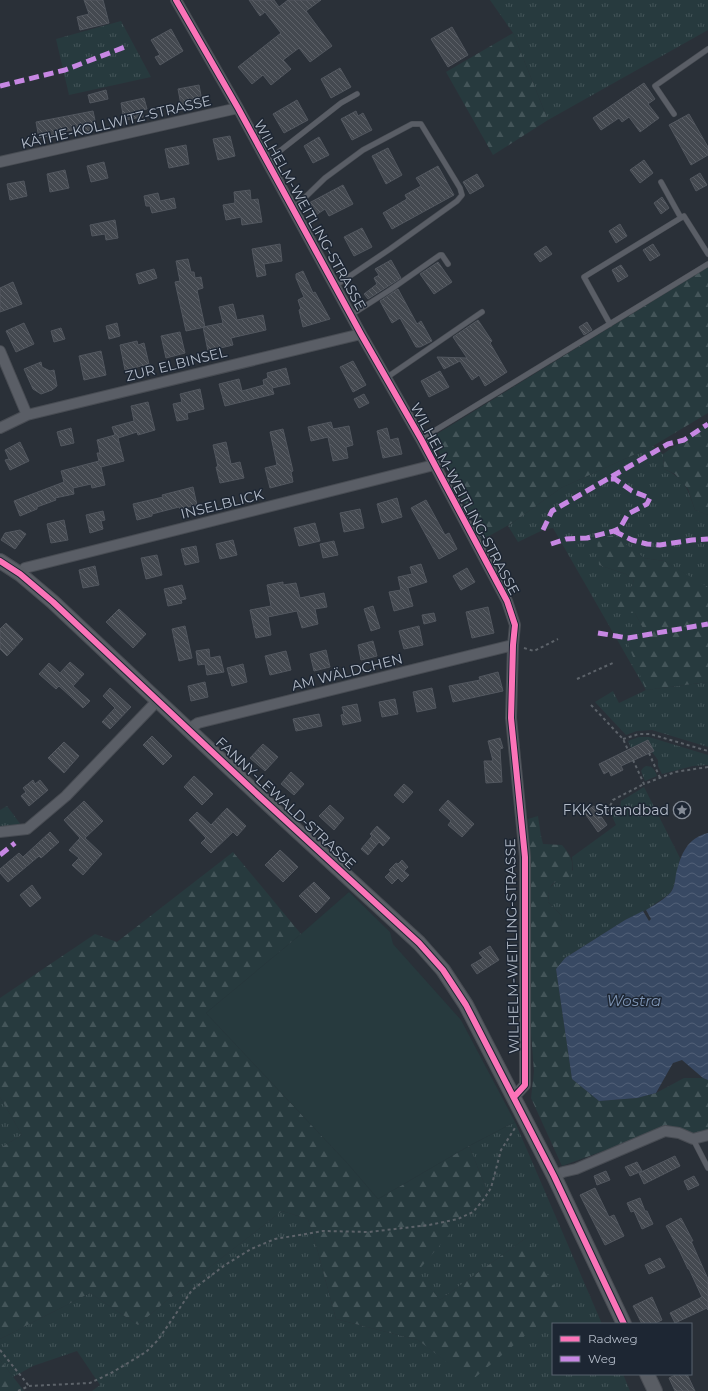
<svg xmlns="http://www.w3.org/2000/svg" width="708" height="1391" viewBox="0 0 708 1391" font-family="Montserrat,sans-serif">
<style>
.grass{fill:url(#grass-tufts)}
.forest{fill:url(#forest-firs)}
.garden{fill:#273a3e}
.water{fill:url(#water-waves)}
.building{fill:url(#building-back-hatch);stroke:#52575f}
.lines{fill:none;stroke-linecap:round;stroke-linejoin:round}
.lane-casing{stroke:#484c53;stroke-width:6}
.street-casing{stroke:#484c53;stroke-width:12}
.secondary-casing{stroke:#484c53;stroke-width:16}
.path{stroke:#5d636a;stroke-width:2;stroke-dasharray:3 3;stroke-linecap:butt}
.lane{stroke:#5a5e66;stroke-width:5}
.street{stroke:#5a5e66;stroke-width:10}
.secondary{stroke:#595d64;stroke-width:14}
.quiet{stroke:#c787e3;stroke-width:5;stroke-dasharray:10 5;stroke-linecap:butt}
.cycleway-casing{stroke:#1d2633;stroke-width:8}
.cycleway{stroke:#fb73b8;stroke-width:6}
.labels{text-anchor:middle;stroke-width:3;stroke-linejoin:round;paint-order:stroke}
.street-label{font-size:14px;fill:#b4bcc9;stroke:#1d2633}
.poi-label{font-size:14px;fill:#b4bcc9;stroke:#1d2633;text-anchor:end}
.water-label{font-size:15px;font-style:italic;fill:#7c92b1;stroke:#1d2633}
</style>
<defs>
<pattern id="grass-tufts" width="24" height="20" patternUnits="userSpaceOnUse"><rect width="24" height="20" fill="#273a3e"/><path d="M3 7l-1-3M5 7V3M7 7l1-3M15 17l-1-3M17 17v-4M19 17l1-3" fill="none" stroke="#445559"/></pattern>
<pattern id="forest-firs" width="22" height="20" patternUnits="userSpaceOnUse"><rect width="22" height="20" fill="#273a3e"/><path d="M5 1l3.5 6h-7zM16 11l3.5 6h-7z" fill="#445559"/></pattern>
<pattern id="water-waves" width="16" height="10" patternUnits="userSpaceOnUse"><rect width="16" height="10" fill="#384963"/><path d="M0 5q4-4 8 0t8 0" fill="none" stroke="#526178"/></pattern>
<pattern id="building-back-hatch" width="6" height="6" patternUnits="userSpaceOnUse"><rect width="6" height="6" fill="#444950"/><path d="M-1 5l2 2M0 0l6 6M5-1l2 2" fill="none" stroke="#5d6168"/></pattern>
</defs>
<rect width="100%" height="100%" fill="#2a3038"/>
<!-- grass -->
<path class="grass" d="M490,0H708V30L548,120L513,33Z
M121,21L151,77L69,95L56,39Z
M653,446L663,454L664,469C685,478 688,490 695,510L708,515V588L664,561L644,558L614,536L599,565L626,574L634,581L630,590L635,613L644,630L646,690L708,682V747L652,730L637,731L626,735L595,702L613,691L619,703L646,690L553,528L543,530L518,542L508,526L561,488Z
M639,737H649L708,755V765L693,766L662,774L658,766V760L652,752L653,750L648,740L631,748L628,741Z
M646,766C653,766 655,770 657,776L645,781L641,771L643,768Z
M644,787L680,858L674,886L670,893L665,897L646,910L625,920L565,958L558,937L562,916L548,902L549,889L557,880L573,870L572,857L616,825L611,814L620,808L621,801Z
M7,806L21,825L0,828V810Z
M0,1097L22,1135L0,1148Z
M515,1122L602,1324H553V1374H623L630,1391H92L100,1385L77,1351L33,1366L13,1377L0,1360V1339L90,1293L138,1325L165,1302L282,1211L308,1219L317,1249L336,1319L418,1340L471,1380L526,1238L440,1300L416,1272L487,1190L469,1146Z"/>
<!-- forest -->
<path class="forest" d="M513,33L548,120L493,155L446,72Z
M708,267V413L653,446L561,488L512,523L482,540L432,437Z
M708,423V515L695,510L688,489L675,474L664,469L663,454Z
M614,535L644,558L664,561L708,587V682L646,690L628,644L644,630L635,613H619L614,601L630,590L634,581L626,574L599,565L597,539Z
M538,816L541,836L543,844L562,845C572,857 575,863 570,878C552,881 549,883 548,902L562,916L559,937L565,958L556,969L572,1079L599,1101L637,1098L656,1093L684,1078H703L708,1080V1130L693,1134L666,1125L628,1142L562,1166L531,1098L534,1071L530,1020L529,954L531,866L528,819Z
M233,852L301,934L206,1013L348,1164L378,1199L469,1146L487,1190L417,1272L440,1300L526,1238L564,1303L471,1381L418,1340L336,1319L317,1249L308,1219L282,1211L165,1302L138,1325L90,1293L0,1339V1148L22,1135L0,1097V998L95,934L117,942Z
M0,1360L24,1391H0Z"/>
<!-- garden -->
<path class="garden" d="M349,892L390,932L393,944L461,1020L515,1122L469,1146L378,1199L348,1164L206,1013L301,934Z"/>
<!-- water -->
<path class="water" d="M708,833V1080L703,1078L682,1060L673,1063L656,1093L637,1098L599,1101L572,1079L556,969L565,958L625,920L643,911L649,921L651,919L646,910C654,905 665,899 671,892C675,886 675,880 676,874C681,854 687,838 708,833Z"/>
<!-- building -->
<path class="building" d="M84,0H103L109,23L80,30L77,17L89,14Z
M249,0H274L279,7L288,0H321L306,11L332,46L310,62L299,48L283,60L291,69L271,85L263,75L252,84L238,67L281,33L265,12L260,16Z
M452,27L468,55L448,67L431,39Z
M171,29L183,51L160,65L155,57L160,55L151,40Z
M340,68L351,87L331,98L321,79Z
M644,83L655,99L648,104L659,118L640,132L629,117L622,122L619,118L601,130L593,118Z
M199,85L202,101L181,105L178,89Z
M106,90L108,99L90,103L88,95Z
M144,98L147,109L142,110L143,117L124,120L121,103Z
M297,100L308,120L284,133L273,114Z
M93,111L96,125L90,127L91,131L81,133L80,128L39,138L36,122Z
M356,111L358,116L363,113L372,130L352,140L341,119Z
M689,114L708,147V155L691,165L669,125Z
M230,136L235,156L218,160L213,139Z
M319,137L329,155L313,163L304,146Z
M186,145L189,164L169,168L165,149Z
M388,148L402,175L386,184L372,156Z
M644,160L653,173L640,183L630,170Z
M104,162L108,178L91,182L87,166Z
M438,166L454,195L392,229L383,213L407,199L405,195L421,186L416,178Z
M65,170L69,188L50,192L47,174Z
M700,173L707,185L696,191L690,179Z
M477,174L484,186L470,194L463,182Z
M24,181L27,196L10,200L7,184Z
M343,185L353,204L329,216L325,209L316,215L309,203Z
M250,190L251,200L258,199L262,222L242,225L241,217L226,220L223,205L235,203L234,192Z
M158,193L160,201L174,198L176,208L152,213L150,206H146L144,196Z
M662,197L669,208L661,214L654,203Z
M115,220L118,238L106,240L105,234L92,236L90,225Z
M620,224L627,236L616,243L609,231Z
M362,228L372,247L354,256L344,237Z
M280,244L282,261L264,264L266,275L257,277L252,249Z
M653,244L660,255L650,261L643,250Z
M546,246L552,254L540,262L534,254Z
M188,259L191,272H194L195,278L201,277L203,288L197,290L205,327L186,331L175,282L180,281L176,261Z
M391,260L401,278L368,299L364,294L377,284L374,278L379,275L375,269Z
M438,262L452,282L434,294L420,274Z
M621,265L628,276L618,282L612,270Z
M154,269L157,278L139,284L136,274Z
M303,271L313,293L315,292L330,319L303,327L299,310L301,309L298,300L304,297L296,278V274Z
M13,282L22,304L0,312V288Z
M398,289L417,324L421,321L432,341L420,347H416L400,318L392,323L380,301Z
M233,304L237,320L263,315L266,330L231,338L233,345L208,351L203,327L223,323L219,307Z
M478,320L492,341L490,343L507,372L485,386L479,375L472,380L460,361L444,369L437,357L467,358L453,337Z
M587,322L592,330L584,335L579,327Z
M24,323L34,344L16,352L6,331Z
M117,323L120,336L109,339L106,326Z
M61,328L65,339L54,342L51,331Z
M180,332L185,353L166,358L161,336Z
M137,341L138,345L144,343L149,364L125,370L120,345Z
M101,351L106,375L84,380L79,356Z
M353,361L366,385L353,392L340,367Z
M41,362L42,367L50,371L54,370L57,386L52,390L41,394L33,389L24,369Z
M286,368L290,384L272,388L274,394L225,406L219,384L239,379L242,391L264,385L263,380L268,378L267,373Z
M440,371L449,387L429,397L421,381Z
M200,389L204,409L187,413L188,419L177,421L173,404L182,402L180,394Z
M364,394L369,403L359,408L354,399Z
M148,402L155,430L138,435L137,432L118,438L124,461L101,467L105,485L92,488L91,484L73,488L74,494L55,498L56,500L37,507V509L20,516L14,501L64,482L61,471L99,461L97,453H100L97,440L115,435L112,427L134,421L131,406Z
M331,422L333,429L349,426L353,445L346,447L348,458L333,461L328,437L311,441L308,427Z
M71,428L74,443L61,446L57,432Z
M387,428L390,440L398,438L402,454L383,458L377,431Z
M283,429L293,471L291,472L293,482L270,488L265,468L277,465L270,432Z
M20,442L29,461L10,470L5,460L9,459L5,450Z
M226,442L231,464L240,462L244,478L220,483L216,467H218L213,445Z
M193,487L197,505L180,509L179,507L152,514V516L137,520L133,504L163,497L162,495Z
M397,498L402,517L382,523L377,504Z
M426,500L445,535L449,533L457,549L439,559L411,508Z
M360,509L364,528L344,532L340,513Z
M103,511L105,520L101,521L103,529L90,533L86,515Z
M64,520L68,540L51,543L47,524Z
M315,523L320,541L299,546L294,528Z
M20,530L26,534L15,549L1,540L5,533Z
M233,540L237,555L220,559L216,544Z
M334,541L338,555L323,558L320,544Z
M196,546L199,562L185,565L181,549Z
M157,555L162,575L146,579L141,558Z
M421,564L427,582L408,588L413,606L394,611L389,592L401,590L398,577L412,574L410,567Z
M95,566L99,585L83,588L79,570Z
M467,568L475,582L461,590L453,576Z
M283,582V585L296,583L300,598L324,593L327,607L315,609L318,624L302,628L297,611L268,617L271,635L256,638L250,610L271,606L267,585Z
M182,585L186,599L181,600L182,603L168,606L164,589Z
M373,606L380,628L371,631L364,609Z
M488,607L494,633L472,638L466,612Z
M119,609L146,634L133,648L106,622Z
M434,613L436,621L424,624L422,615Z
M6,623L23,639L7,656L0,649V629Z
M185,626L192,658L179,661L172,629Z
M419,626L423,645L404,649L399,631Z
M373,641L377,656L361,660L358,645Z
M209,649L210,658L220,656L224,672L207,675L205,664L198,665L196,651Z
M326,650L330,667L314,671L310,654Z
M286,651L291,670L270,675L265,656Z
M70,662L84,674L73,686L90,701L83,708L59,686L56,689L39,674L49,663L60,673Z
M243,664L247,682L232,686L227,668Z
M498,672L503,691L453,702L449,686L480,680L479,677Z
M205,682L208,697L191,701L188,686Z
M110,688L131,707L110,729L102,722L115,708L103,696Z
M432,688L436,708L417,712L413,692Z
M395,699L398,714L382,717L379,702Z
M357,704L361,721L343,725L341,715L344,714L342,707Z
M319,714L322,726L296,731L293,719Z
M152,736L172,756L163,765L143,745Z
M500,738L503,748L500,749L502,782L486,783L484,761H493L488,741Z
M648,740L654,751L621,766L623,770L611,776L609,771L604,774L599,764Z
M64,742L79,756L64,773L48,758Z
M263,744L278,757L265,771L250,758Z
M291,772L304,784L294,795L281,784Z
M194,776L213,794L202,805L184,787Z
M33,780L35,784L40,780L48,790L29,806L21,796L26,792L23,788Z
M404,784L413,792L403,803L394,795Z
M448,800L474,824L462,837L448,825L451,821L439,810Z
M84,801L103,821L85,838L102,854L83,875L72,865L79,858L69,850L80,838L64,820Z
M330,805L344,818L334,830L319,816Z
M594,806L607,825L598,832L584,812Z
M227,808L246,826L237,836L233,832L211,853L201,843L206,838L189,820L197,812L211,825Z
M377,826L390,838L383,846L379,842L368,855L361,849L372,836L370,834Z
M50,832L59,842L41,858L39,856L8,882L0,873V869L19,853L23,857Z
M280,850L298,867L283,882L265,865Z
M402,860L408,867L404,871L409,875L402,882L398,878L392,884L385,877L391,871L389,870L396,863L398,864Z
M314,882L330,898L316,913L299,896Z
M32,885L41,898L30,907L20,895Z
M490,946L499,960L477,974L471,965L483,958L479,953Z
M675,1156L680,1166L644,1184L639,1173Z
M637,1162L642,1171L630,1176L625,1167Z
M606,1171L610,1180L597,1185L594,1176Z
M694,1176L699,1185L688,1190L684,1181Z
M595,1188L609,1217L614,1215L624,1236L605,1245L580,1195Z
M640,1198L645,1211H647L653,1224L642,1229L634,1211L631,1212L627,1203Z
M681,1218L693,1241H691L708,1279V1310L707,1308L675,1323L670,1313L702,1297L689,1269H688L680,1252L666,1226Z
M660,1258L665,1267L649,1274L645,1265Z
M652,1297L662,1320L653,1324H642L633,1306Z
M677,1374H687L695,1391H675L669,1378Z"/>
<g class="lines">
<defs>
<path id="lane" d="M674,114L655,86L708,49
M267,161L341,103L357,94
M661,182L681,218
M293,209L325,178L363,150L412,124H421L460,188L462,195L457,201L390,249L335,286
M351,315L390,290L440,255H442L448,264
M610,324L584,277L684,216L708,254
M386,378L482,312
M421,439L708,264
M693,1139L708,1168"/>
<path id="street" d="M176,0L238,108L361,334L421,439L507,601L515,625L513,645L511,718L525,857V1085L514,1097
M0,162L238,108
M0,351L27,415
M0,428L27,415L361,334
M20,574L25,568L434,465
M189,729L198,723L513,645
M0,832L27,829L66,796L158,700
M554,1176L563,1172L576,1169L665,1131L679,1133L693,1139L708,1135"/>
<path id="secondary" d="M0,561L20,574L53,602L259,796L419,943L443,970L466,1005L554,1176L624,1324
M647,1374L655,1391"/>
</defs>
<!-- lane casing -->
<use href="#lane" class="lane-casing"/>
<!-- street casing -->
<use href="#street" class="street-casing"/>
<!-- secondary casing -->
<use href="#secondary" class="secondary-casing"/>
<!-- path -->
<path class="path" d="M524,648L534,651L558,639
M577,679L615,662
M591,705L623,739L628,750
M623,739L639,734H650L708,751
M649,753L660,778
M633,760L644,784L675,772L708,767
M598,818L607,812L613,800L644,784
M0,1350L29,1386
M18,1391L29,1386L90,1383L113,1372L146,1352L158,1340L192,1290L225,1265L251,1249L275,1239L323,1231L369,1232L429,1225L458,1219L473,1212L484,1199L491,1188L501,1150L515,1128"/>
<!-- lane -->
<use href="#lane" class="lane"/>
<!-- street -->
<use href="#street" class="street"/>
<!-- secondary -->
<use href="#secondary" class="secondary"/>
<!-- quiet -->
<path class="quiet" d="M0,86L65,70L125,47
M543,530L552,511L668,444L684,440L708,424
M614,531L632,540L647,544L660,545L692,540L708,539
M551,544L566,539L587,538L614,531L620,528L628,514L647,504L650,498L632,491L615,479H607
M598,633L628,638L708,624
M0,855L15,843"/>
<defs>
<path id="cycleway" d="M176,0L238,108L361,334L421,439L507,601L515,625L513,645L511,718L525,857V1085L514,1097
M0,561L20,574L53,602L259,796L419,943L443,970L466,1005L554,1176L624,1324"/>
</defs>
<!-- cycleway casing -->
<use href="#cycleway" class="cycleway-casing"/>
<!-- cycleway -->
<use href="#cycleway" class="cycleway"/>
</g>
<!-- icons -->
<defs>
<symbol id="sight-ring" viewBox="-11 -11 22 22"><circle r="9.5" fill="#1d2633" stroke="#848b96" stroke-width="1.5"/><path d="M0-6L1.8-2.2L6-1.7L2.9 1.2L3.7 5.4L0 3.3L-3.7 5.4L-2.9 1.2L-6-1.7L-1.8-2.2Z" fill="#848b96"/></symbol>
</defs>
<g fill-rule="evenodd">
<use href="#sight-ring" x="672" y="800" width="20" height="20"/>
</g>
<g class="labels">
<!-- street labels -->
<g class="street-label">
<text transform="translate(116 122) rotate(-13)" y="5">KÄTHE-KOLLWITZ-STRASSE</text>
<text transform="translate(310 215) rotate(61)" y="5">WILHELM-WEITLING-STRASSE</text>
<text transform="translate(176 364) rotate(-14)" y="5">ZUR ELBINSEL</text>
<text transform="translate(465 499) rotate(62)" y="5">WILHELM-WEITLING-STRASSE</text>
<text transform="translate(222 504) rotate(-14)" y="5">INSELBLICK</text>
<text transform="translate(347 672) rotate(-14)" y="5">AM WÄLDCHEN</text>
<text transform="translate(286 803) rotate(43)" y="5">FANNY-LEWALD-STRASSE</text>
<text transform="translate(512 946) rotate(-91)" y="5">WILHELM-WEITLING-STRASSE</text>
</g>
<!-- poi labels -->
<g class="poi-label">
<text x="669" y="815">FKK Strandbad</text>
</g>
<!-- water labels -->
<g class="water-label">
<text x="634" y="1006">Wostra</text>
</g>
</g>
<!-- legend -->
<rect x="552" y="1323" width="140" height="52" fill="#1d2633" stroke="#59626f"/>
<rect x="560" y="1336" width="20" height="6" fill="#fb73b8" stroke="#59626f"/>
<text x="588" y="1343" font-size="12" fill="#b4bcc9">Radweg</text>
<rect x="560" y="1356" width="20" height="6" fill="#c787e3" stroke="#59626f"/>
<text x="588" y="1363" font-size="12" fill="#b4bcc9">Weg</text>
</svg>
